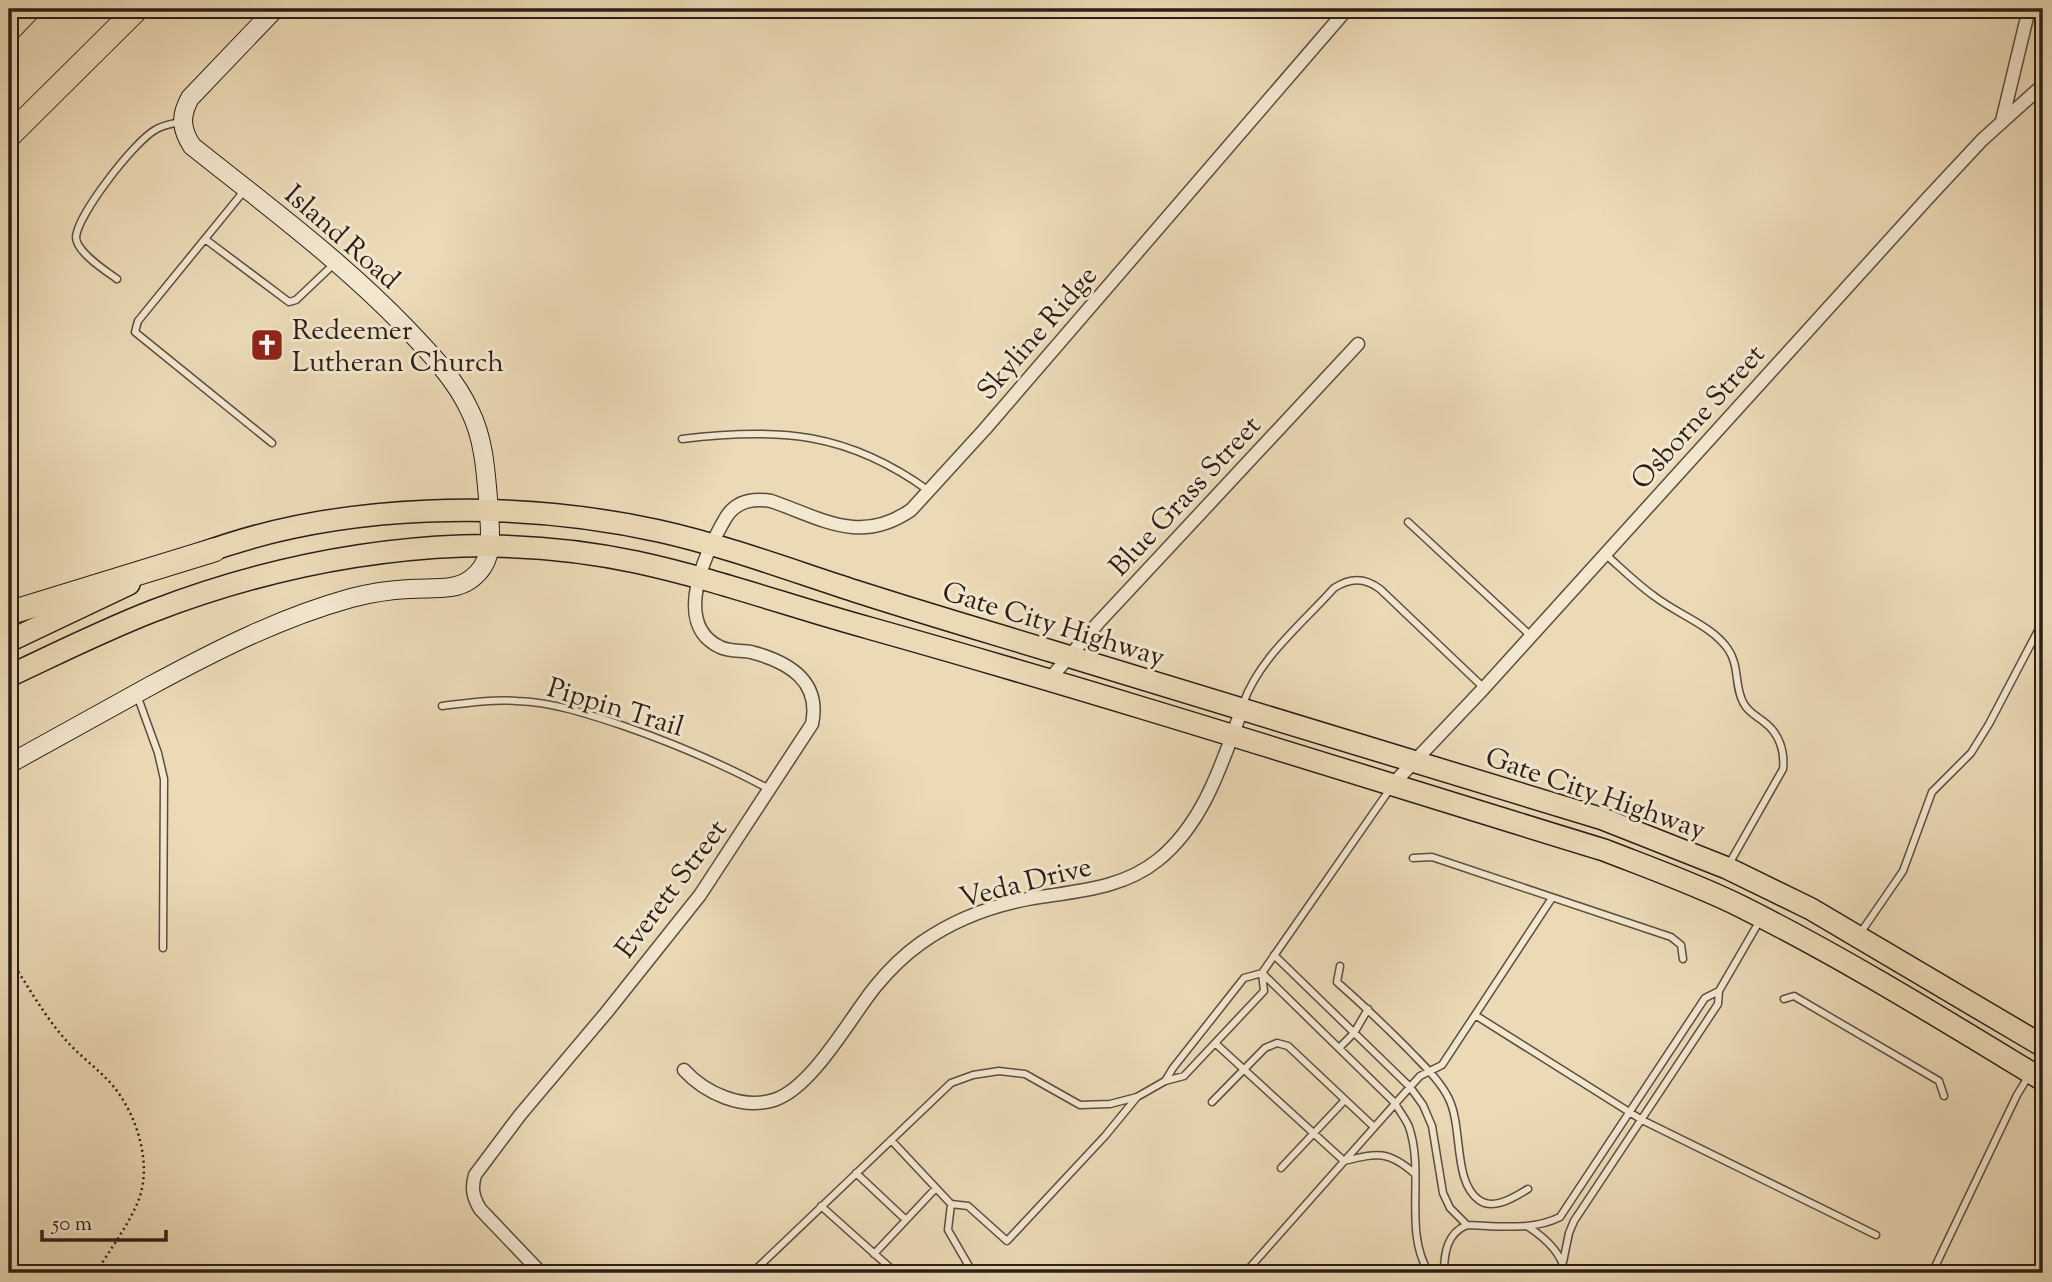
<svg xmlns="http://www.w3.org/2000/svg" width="2052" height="1282" viewBox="0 0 2052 1282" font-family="'Sorts Mill Goudy',serif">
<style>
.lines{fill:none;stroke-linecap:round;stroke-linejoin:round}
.lane-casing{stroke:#5a4e3e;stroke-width:9}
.street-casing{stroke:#5a4e3e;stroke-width:15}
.secondary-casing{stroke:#291f16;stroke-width:20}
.primary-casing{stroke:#291f16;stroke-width:24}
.highway-casing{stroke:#291f16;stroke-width:25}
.path{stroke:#291f16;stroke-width:2.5;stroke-dasharray:2 3.5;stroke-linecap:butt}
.lane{stroke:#f3e7d0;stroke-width:6}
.street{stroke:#f3e7d0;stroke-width:12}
.secondary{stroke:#f3e7d0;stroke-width:18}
.primary{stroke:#ecdab7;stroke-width:21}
.highway{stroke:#ecdab7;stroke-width:23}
.labels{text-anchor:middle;stroke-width:6;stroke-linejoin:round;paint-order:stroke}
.street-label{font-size:28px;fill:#291f16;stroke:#f3e7d0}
.poi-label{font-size:28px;fill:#291f16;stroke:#f3e7d0;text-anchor:start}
</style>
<rect width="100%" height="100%" fill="#ecdab7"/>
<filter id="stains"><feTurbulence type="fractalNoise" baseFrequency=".00286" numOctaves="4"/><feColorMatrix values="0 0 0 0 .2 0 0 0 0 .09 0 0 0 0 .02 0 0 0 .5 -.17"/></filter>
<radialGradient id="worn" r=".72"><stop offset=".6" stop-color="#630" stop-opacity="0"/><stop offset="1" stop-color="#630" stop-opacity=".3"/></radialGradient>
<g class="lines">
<defs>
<path id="lane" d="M244,191L138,321L135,332L272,443
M205,239L289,302L296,300L335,263
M117,279C106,271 76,252 76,237C78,214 134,142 155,130C163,125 171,124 180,122
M682,439C779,427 848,432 929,491
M1408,522L1531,636
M1605,554C1621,568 1637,584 1654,596C1677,614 1711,625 1728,649C1740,666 1734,688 1744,704C1749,713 1757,716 1764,722C1779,733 1785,751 1783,769L1729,864
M137,695L158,753L164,779L163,948
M1243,704C1259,658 1302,624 1334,588C1350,578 1364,577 1380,589L1484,688
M442,706C467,703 491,699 517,701C552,702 588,714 621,725C673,743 721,763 769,789
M1413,858L1432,857L1671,937L1681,945L1683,959
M1859,935L1903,871L1932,792L1971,753L1989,724L2043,621
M1274,955L1410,1087L1423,1105L1432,1126L1443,1193L1450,1208L1467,1225C1497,1226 1533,1231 1560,1217L1705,998L1719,991
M1340,966L1337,982C1362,1004 1385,1026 1408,1049C1422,1064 1440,1080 1449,1099C1463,1128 1453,1182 1479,1200C1494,1211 1514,1197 1528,1189
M1262,973L1395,1103C1399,1111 1406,1119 1409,1127C1425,1173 1403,1232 1429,1273
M1784,999L1794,996L1939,1081L1944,1096
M1475,1015L1642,1120L1876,1235
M1215,1043L1344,1161C1377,1153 1388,1150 1415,1174
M1339,1048L1354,1033L1368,1009
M1165,1081L1173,1068L1244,978L1262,973L1390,789
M1212,1102L1265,1048L1277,1043L1288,1046L1374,1127
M891,1140L951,1204L968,1206L1007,1241L1105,1136L1137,1097
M1281,1168L1345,1100
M856,1173L906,1220L874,1254
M951,1204L948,1230L973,1273
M821,1206L896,1273
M906,1220L936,1188
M1527,1226C1544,1237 1562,1252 1565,1273
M1563,1262L1569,1233L1574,1221L1718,1004L1719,991L1759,922
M1935,1268L1946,1273
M752,1273L951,1083L973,1075L999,1071L1025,1074L1080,1105L1110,1104L1137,1097L1165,1081L1184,1076L1264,991L1262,973
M1245,1273L1410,1087L1420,1076L1442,1065L1552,898
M1444,1273C1444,1253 1447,1233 1467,1225
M1932,1273L2017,1095L2028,1077"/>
<path id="street" d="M2002,121L2029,9
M1048,681L1099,622L1358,344
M1392,785L1484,688L1927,199L1982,140L2043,85
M684,1070C705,1093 742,1110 774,1100C812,1088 850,1018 875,987C888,971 904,955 921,943C952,921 991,906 1028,899C1073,891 1121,890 1158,860C1204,823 1222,763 1242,709
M541,1273L480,1209C473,1197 471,1189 475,1175L520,1115L606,1013L700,895L812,724C821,681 789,662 751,652C741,650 730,652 720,647C671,624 706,552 725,519C735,501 752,498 771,501C823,519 860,545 911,510L985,429L1347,9"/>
<path id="secondary" d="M9,764C56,738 103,712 150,686C215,651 279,618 351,598C370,593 389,590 409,589C429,587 454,592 471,579C495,561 490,537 489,510C486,477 485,441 470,411C456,380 431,354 408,330C343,262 266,205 192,146C181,129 180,116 190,98L275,9"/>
<path id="primary" d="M198,555C338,502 514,499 659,531C726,546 790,570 855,591C920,612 985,631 1051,651C1235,707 1419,763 1603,819L1727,868L1811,909L2043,1046
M9,641L129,584
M9,676C56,654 104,630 153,611C252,573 356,550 462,546C520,545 580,550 636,562C715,579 792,607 869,628C1115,697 1359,775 1604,850C1650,868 1698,885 1742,907C1846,959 1944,1020 2043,1080"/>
<path id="highway" d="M9,30L29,9
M9,136L137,9
M9,613L214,550"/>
</defs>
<!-- lane casing -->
<use href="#lane" class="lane-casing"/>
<!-- street casing -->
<use href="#street" class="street-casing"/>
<!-- secondary casing -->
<use href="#secondary" class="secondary-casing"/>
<!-- primary casing -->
<use href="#primary" class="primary-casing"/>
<!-- highway casing -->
<use href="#highway" class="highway-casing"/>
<!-- path -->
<path class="path" d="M9,958C27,984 43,1014 64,1038C79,1056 99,1069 114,1087C137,1116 152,1163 139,1199C129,1225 110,1249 96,1273"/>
<!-- lane -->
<use href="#lane" class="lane"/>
<!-- street -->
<use href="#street" class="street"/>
<!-- secondary -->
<use href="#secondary" class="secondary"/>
<!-- primary -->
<use href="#primary" class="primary"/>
<!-- highway -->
<use href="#highway" class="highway"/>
</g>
<!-- icons -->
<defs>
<symbol id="church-square" viewBox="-11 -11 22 22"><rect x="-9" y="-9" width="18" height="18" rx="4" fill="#8f2418" stroke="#f3e7d0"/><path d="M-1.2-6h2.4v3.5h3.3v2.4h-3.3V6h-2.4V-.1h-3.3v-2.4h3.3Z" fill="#fff"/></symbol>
</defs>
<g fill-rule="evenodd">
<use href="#church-square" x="248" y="326" width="38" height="38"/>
</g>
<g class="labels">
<!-- street labels -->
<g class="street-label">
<text transform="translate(343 236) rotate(41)" y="10">Island Road</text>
<text transform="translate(1036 332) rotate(-49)" y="10">Skyline Ridge</text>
<text transform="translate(1697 416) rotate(-48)" y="10">Osborne Street</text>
<text transform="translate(1184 495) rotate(-47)" y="10">Blue Grass Street</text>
<text transform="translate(1054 623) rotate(17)" y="10">Gate City Highway</text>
<text transform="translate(616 706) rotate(17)" y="10">Pippin Trail</text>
<text transform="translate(1596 792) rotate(19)" y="10">Gate City Highway</text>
<text transform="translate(1025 881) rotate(-14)" y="10">Veda Drive</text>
<text transform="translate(670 888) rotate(-53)" y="10">Everett Street</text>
</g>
<!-- poi labels -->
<g class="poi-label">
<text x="292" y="339">Redeemer<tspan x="292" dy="32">Lutheran Church</tspan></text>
</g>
</g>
<!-- margin -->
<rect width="2052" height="1282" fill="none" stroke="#ecdab7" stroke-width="35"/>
<rect x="10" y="10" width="2031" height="1261" fill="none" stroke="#291f16" stroke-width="3.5"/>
<rect x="18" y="18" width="2017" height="1247" fill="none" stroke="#291f16" stroke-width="2"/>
<!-- scale -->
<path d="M42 1230v10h124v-10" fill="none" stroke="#291f16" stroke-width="3.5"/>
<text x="52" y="1230" font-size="21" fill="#291f16" stroke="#f3e7d0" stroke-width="5" paint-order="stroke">50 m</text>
<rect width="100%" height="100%" filter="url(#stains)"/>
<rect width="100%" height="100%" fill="url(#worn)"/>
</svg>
